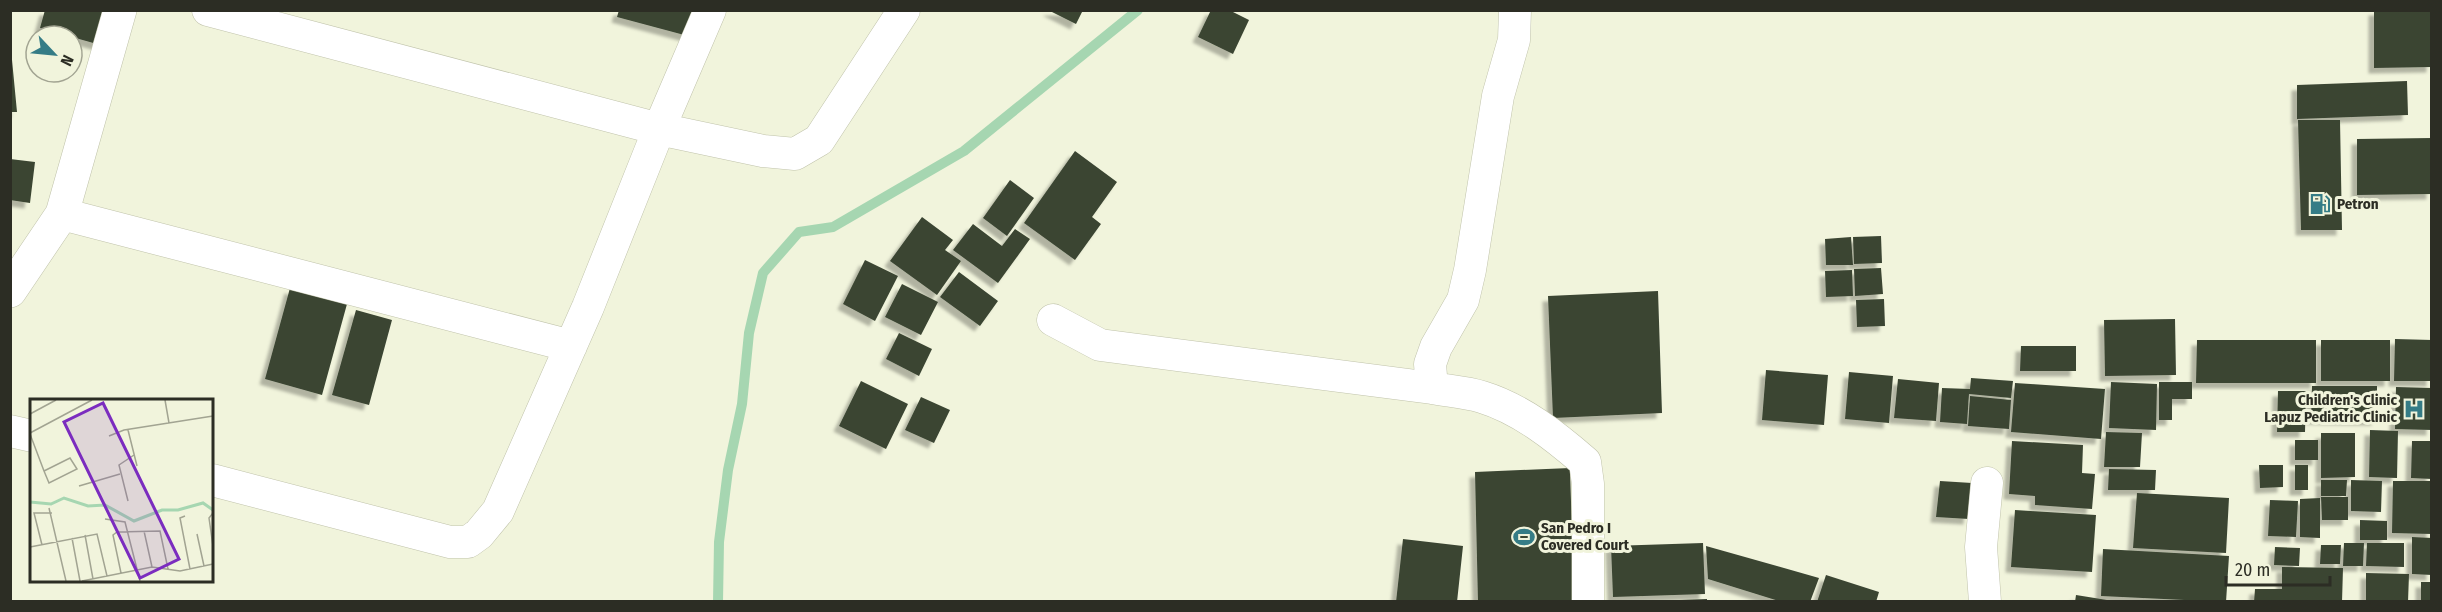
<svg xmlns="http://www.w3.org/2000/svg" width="2442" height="612" viewBox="0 0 2442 612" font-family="'Fira Sans Condensed',sans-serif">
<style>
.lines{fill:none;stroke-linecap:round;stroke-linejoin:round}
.stream{stroke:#a6d6b1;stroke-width:10}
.building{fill:#3b4533;filter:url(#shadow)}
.minor-casing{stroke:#c0c3ab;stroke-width:33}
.tertiary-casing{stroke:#c0c3ab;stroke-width:34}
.minor{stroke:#fff;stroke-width:32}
.tertiary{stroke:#fff;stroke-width:33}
.labels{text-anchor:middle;stroke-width:6;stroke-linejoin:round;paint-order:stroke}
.poi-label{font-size:15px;font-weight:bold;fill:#2c2d24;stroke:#f1f4dc;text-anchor:start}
.inset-river{fill:none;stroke:#a6d6b1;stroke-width:3}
.inset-road{fill:none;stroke:#a2a492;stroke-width:1.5}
.view{fill:#7b2cbf;fill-opacity:0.15;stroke:#7b2cbf;stroke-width:3}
.inset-edge{fill:none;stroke:#2c2d24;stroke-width:3}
</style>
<defs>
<filter id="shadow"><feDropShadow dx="-5.5" dy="5.5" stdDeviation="1.5" flood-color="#0004"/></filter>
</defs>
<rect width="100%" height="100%" fill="#f1f4dc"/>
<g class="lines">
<!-- stream -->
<path class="stream" d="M718,602L719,542L728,470L742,404L749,333L763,273L799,232L833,227L964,151L1138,10"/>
</g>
<!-- building -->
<path class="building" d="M45,10H113L104,46L40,28Z
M619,10H695L688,36L617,17Z
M1048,10H1083L1076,24Z
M1211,10H1229L1249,20L1233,54L1198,37Z
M2374,10H2432V67L2374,68Z
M10,39L17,112H10Z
M2407,81L2408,115L2297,119V85Z
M2298,120H2340L2342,230H2301Z
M2432,138V194L2357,195V139Z
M1075,151L1117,182L1092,217L1101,224L1075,260L1024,223Z
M10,159L35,162L30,203L10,200Z
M1010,180L1034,198L1007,236L983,218Z
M922,217L953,240L945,250L961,261L937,295L890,261Z
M973,224L1002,246L1015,229L1030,239L998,283L953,250Z
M1881,236L1882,263L1854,264L1853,237Z
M1851,237L1853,265H1826L1825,239Z
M865,260L898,276L875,321L843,304Z
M1881,268L1883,294L1855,296L1854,269Z
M1852,270L1853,296L1826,297L1825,271Z
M959,272L998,301L980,326L940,297Z
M902,284L938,302L921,335L885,317Z
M290,288L347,304L322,395L265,379Z
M1658,291L1662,413L1553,418L1548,296Z
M1884,299L1885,326L1857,327L1856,300Z
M356,310L392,320L369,405L332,395Z
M2175,319L2176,375L2105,376L2104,320Z
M899,333L932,349L919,376L886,359Z
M2395,339L2432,340V381H2394Z
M2197,340H2316V383H2196Z
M2321,340H2390V381H2321Z
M2021,346H2076V371H2020Z
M1766,370L1828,375L1824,425L1762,420Z
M1849,372L1893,376L1889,423L1845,419Z
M1971,378L2013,381L2011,398L1969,394L1967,424L1940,422L1942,388L1970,389Z
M1898,379L1939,383L1936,421L1894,418Z
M861,381L908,404L886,449L839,426Z
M2111,382L2157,384L2156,430L2109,428Z
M2159,382H2192V399H2172V420H2159Z
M2015,383L2105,389L2101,439L2011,432Z
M2312,386H2377V420L2311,419Z
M2396,387L2432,388V430L2395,429Z
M2278,391H2306L2305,432H2277Z
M1970,396L2011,400L2009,429L1968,426Z
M921,397L950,410L934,443L905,430Z
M2370,430L2398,431L2397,478L2369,477Z
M2106,432L2142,433L2140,467H2104Z
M2321,433H2355V477L2321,478Z
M2295,440H2318V460H2295Z
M2012,441L2083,445L2082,473L2095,474L2092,509L2035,505V496L2009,494Z
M2412,441H2432V479L2411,478Z
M2259,465H2283V487L2260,488Z
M2295,465H2308V490H2295Z
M1570,468L1574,602H1478L1475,472Z
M2109,469L2156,470L2155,490H2108Z
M2321,480H2347L2346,496H2321Z
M2351,480L2382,481L2381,512L2351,511Z
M1940,481L1972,483L1969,519L1936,517Z
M2393,481H2432V534L2392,533Z
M2137,493L2229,498L2226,553L2133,548Z
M2321,497H2348V520H2322Z
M2320,498V538L2300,537V499Z
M2270,500L2298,501L2296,537L2268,536Z
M2015,510L2096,515L2092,572L2011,567Z
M2360,520L2387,521V540H2360Z
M2412,537L2432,538V575L2412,574Z
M1403,539L1463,546L1457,602H1396Z
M1703,543L1705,594L1613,597L1611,546Z
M2344,543H2364L2363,566H2343Z
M2367,543H2404V567L2366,566Z
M2321,545H2341L2340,564H2320Z
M1706,546L1819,578L1810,602H1782L1708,579Z
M2275,547L2300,548L2299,566L2274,565Z
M2103,549L2229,556L2226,602L2101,596Z
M2282,567L2343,568L2342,602H2254L2255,589H2282Z
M2366,573L2409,574L2408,602H2366Z
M1826,575L1879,592L1876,602H1817Z
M2421,582H2432V602H2421Z
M2076,595L2107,600L2106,602H2075Z
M1707,599V602H1680V600Z"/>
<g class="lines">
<defs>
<path id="minor" d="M208,10L659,129L763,151L795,154L819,140L904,10
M62,214L571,346
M1053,320L1100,345L1432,388C1448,391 1466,392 1482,397C1521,409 1555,436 1585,462L1588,484V602
M1432,388L1430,364L1436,347L1463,300L1470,270L1498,96L1514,40L1515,10
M10,431L32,436
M212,480L450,542H468L479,534L498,511L588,307L659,129L710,10
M1985,602L1981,547L1987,483"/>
<path id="tertiary" d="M10,291L62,214L120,10"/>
</defs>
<!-- minor casing -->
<use href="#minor" class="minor-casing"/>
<!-- tertiary casing -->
<use href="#tertiary" class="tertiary-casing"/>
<!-- minor -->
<use href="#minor" class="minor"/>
<!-- tertiary -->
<use href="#tertiary" class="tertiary"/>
</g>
<!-- icons -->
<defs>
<symbol id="fuel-bare" viewBox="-9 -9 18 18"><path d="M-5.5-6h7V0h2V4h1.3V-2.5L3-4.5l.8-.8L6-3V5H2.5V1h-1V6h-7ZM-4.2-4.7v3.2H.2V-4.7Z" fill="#357c86" stroke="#f1f4dc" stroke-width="2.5" paint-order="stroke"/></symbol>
<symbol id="hospital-bare" viewBox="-9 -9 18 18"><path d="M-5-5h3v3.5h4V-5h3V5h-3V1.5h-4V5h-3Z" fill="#357c86" stroke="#f1f4dc" stroke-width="2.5" paint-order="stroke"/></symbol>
<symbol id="stadium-bare" viewBox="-9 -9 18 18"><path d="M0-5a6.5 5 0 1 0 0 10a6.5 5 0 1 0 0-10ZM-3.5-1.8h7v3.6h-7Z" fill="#357c86" stroke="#f1f4dc" stroke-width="2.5" paint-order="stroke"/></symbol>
</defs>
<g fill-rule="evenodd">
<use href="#fuel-bare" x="2305" y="189" width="30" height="30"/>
<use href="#hospital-bare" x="2399" y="394" width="30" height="30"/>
<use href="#stadium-bare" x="1509" y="522" width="30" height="30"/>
</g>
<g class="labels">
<!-- poi labels -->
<g class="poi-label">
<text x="2337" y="209">Petron</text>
<text x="2397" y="405" text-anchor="end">Children's Clinic<tspan x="2397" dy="17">Lapuz Pediatric Clinic</tspan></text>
<text x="1541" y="533">San Pedro I<tspan x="1541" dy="17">Covered Court</tspan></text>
</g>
</g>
<!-- overview -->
<g transform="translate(30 399)">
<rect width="183" height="183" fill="#f1f4dc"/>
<path class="inset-river" d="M0,103L21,105L34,99L58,107L75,106L104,122L132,111H148L173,104L183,111"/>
<path class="inset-road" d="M135,1L139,24M0,15L26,1M98,31L107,67M0,34L62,1M0,35L14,72L19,84L47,70L40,59L14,72M79,37L94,31L183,17M49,87L90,75M98,102L89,66L104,56M19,109L36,182M183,114L179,119L183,147M155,117L150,119L160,170M75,120L95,123L110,182M114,132L122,168M167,135L174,167M55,136L63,180M42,139L50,182M12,146L4,114H22M0,148L67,135L77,177M91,174L83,136L87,133L130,132L138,170M52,182L122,168L150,172L183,165"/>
<path class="view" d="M73,4L149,160L110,179L34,23Z"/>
<rect width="183" height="183" class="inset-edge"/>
</g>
<!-- border -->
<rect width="2442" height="612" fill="none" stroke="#2c2d24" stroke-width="24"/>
<!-- north arrow -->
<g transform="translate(54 54) rotate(116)"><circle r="28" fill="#f1f4dc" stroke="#a2a492" stroke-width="1.5"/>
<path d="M0-4.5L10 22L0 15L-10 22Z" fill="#357c86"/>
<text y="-9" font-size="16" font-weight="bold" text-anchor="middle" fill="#2c2d24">N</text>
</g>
<!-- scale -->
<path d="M2226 576v9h104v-9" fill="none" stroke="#2c2d24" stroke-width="3"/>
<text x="2235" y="576" font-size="18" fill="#2c2d24" stroke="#f1f4dc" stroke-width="4.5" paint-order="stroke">20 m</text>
</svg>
